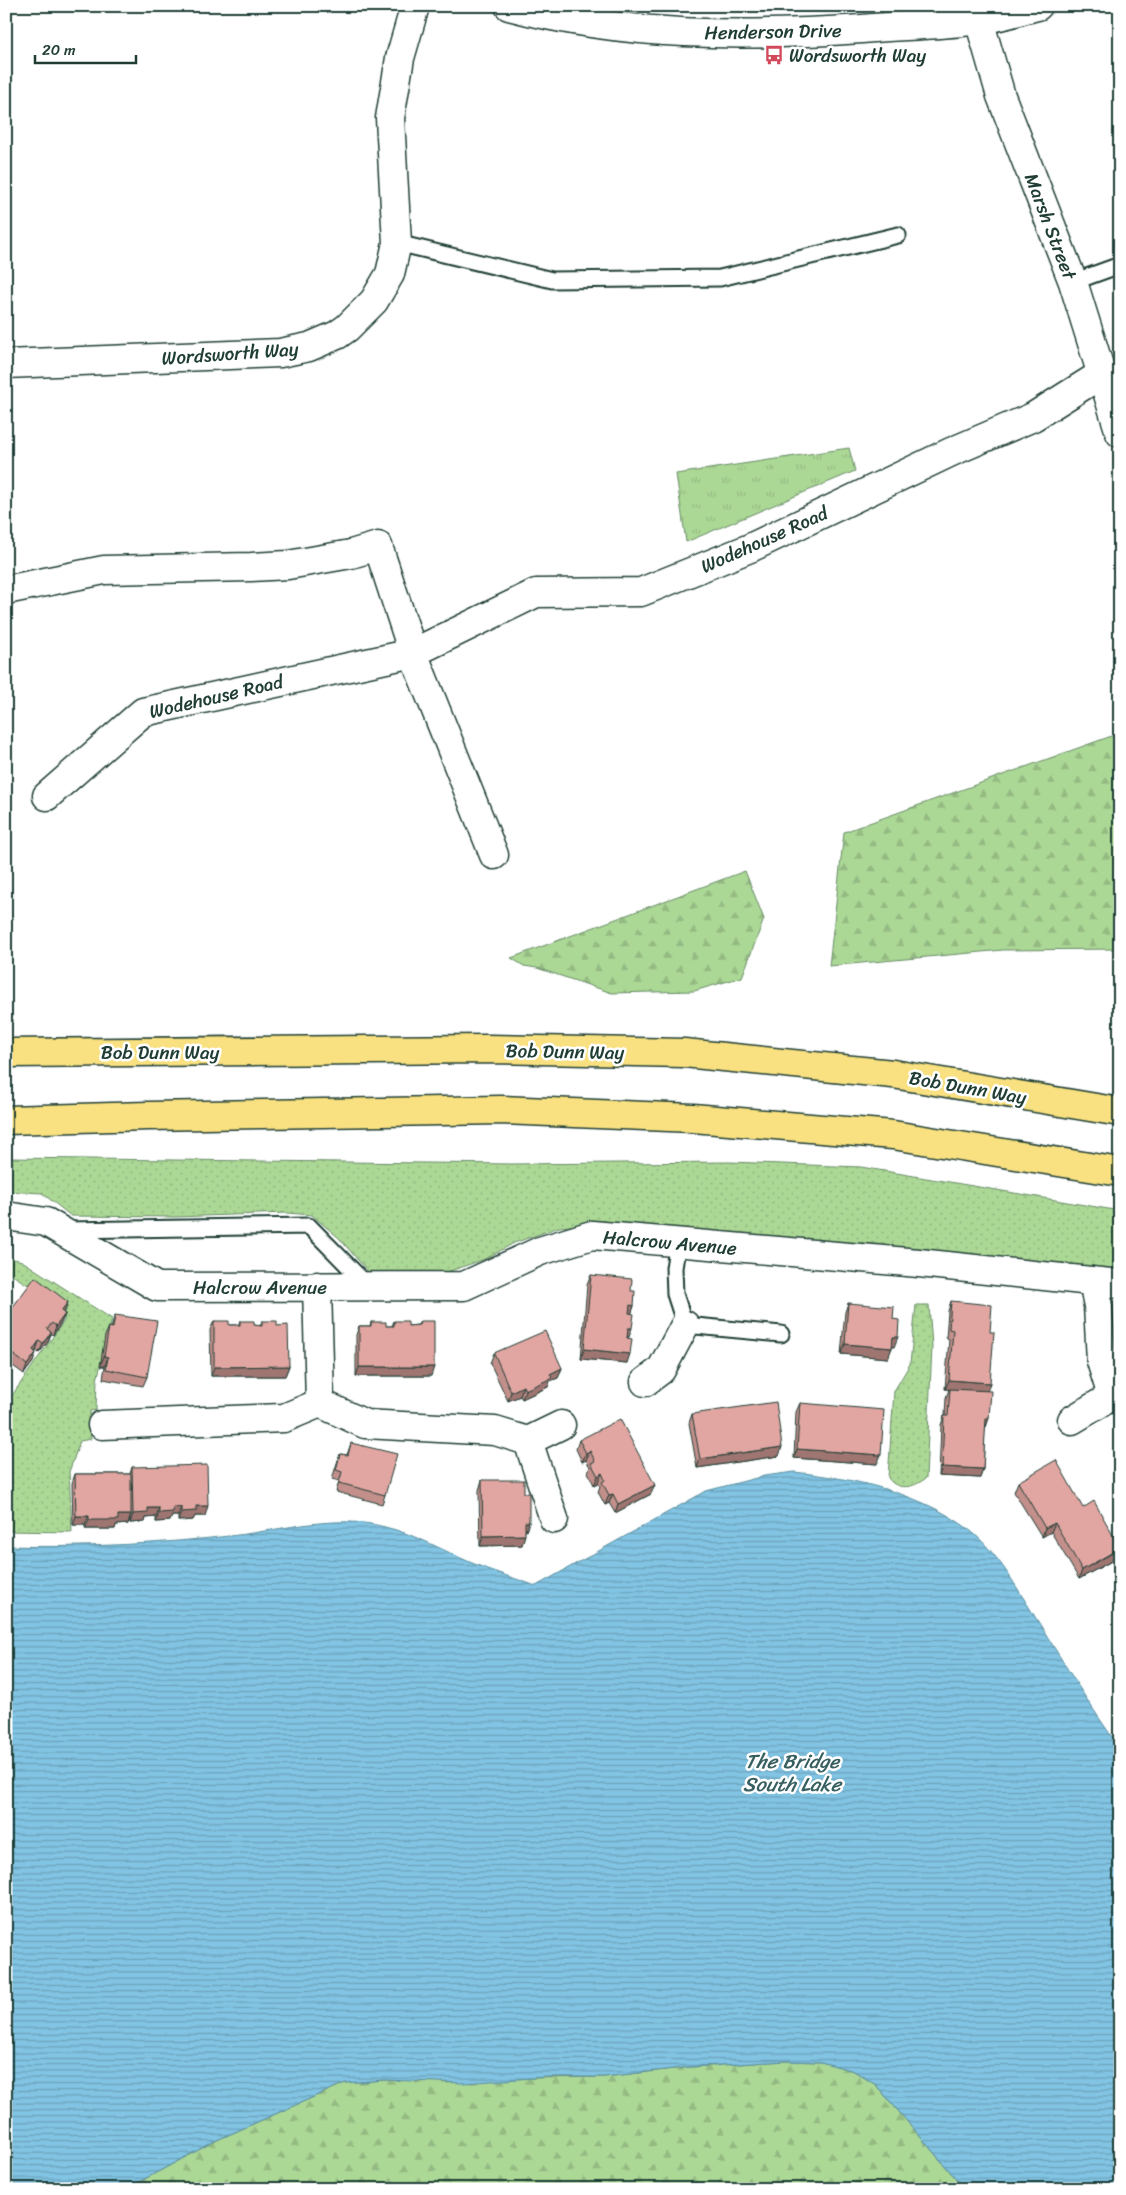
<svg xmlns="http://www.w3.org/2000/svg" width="1126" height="2195" viewBox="0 0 1126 2195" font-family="Sriracha,sans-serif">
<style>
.grass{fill:url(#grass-dots);stroke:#668a65}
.forest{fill:url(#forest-firs);stroke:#668a65}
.park{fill:url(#park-tufts);stroke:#668a65}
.water{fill:url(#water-rules);stroke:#5a8e9d}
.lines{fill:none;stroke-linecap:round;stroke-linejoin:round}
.lane-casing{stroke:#1f3d34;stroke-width:19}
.street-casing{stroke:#1f3d34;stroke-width:31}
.secondary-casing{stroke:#1f3d34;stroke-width:31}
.primary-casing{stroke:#1f3d34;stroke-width:31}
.lane{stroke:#fff;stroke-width:15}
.street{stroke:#fff;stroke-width:28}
.secondary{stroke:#fff;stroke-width:28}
.primary{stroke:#f9e181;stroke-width:28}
.wall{fill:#c28f8b;stroke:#1f3d34}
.shaded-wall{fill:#9e7471;stroke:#1f3d34}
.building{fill:#e1a6a2;stroke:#1f3d34}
.labels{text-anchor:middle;stroke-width:5;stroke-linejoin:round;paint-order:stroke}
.street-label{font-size:19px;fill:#1f3d34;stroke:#fff}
.poi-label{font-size:19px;fill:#1f3d34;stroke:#fff;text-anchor:start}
.water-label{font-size:20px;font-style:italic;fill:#385f60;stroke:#fff}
</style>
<defs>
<pattern id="grass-dots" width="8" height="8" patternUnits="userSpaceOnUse" patternTransform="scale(1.25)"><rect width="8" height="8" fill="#acd896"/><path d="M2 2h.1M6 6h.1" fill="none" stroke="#94ba82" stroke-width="1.8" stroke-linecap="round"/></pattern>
<pattern id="forest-firs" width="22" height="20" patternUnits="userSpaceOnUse" patternTransform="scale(1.25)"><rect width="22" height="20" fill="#acd896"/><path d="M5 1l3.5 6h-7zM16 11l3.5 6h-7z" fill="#94ba82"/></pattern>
<pattern id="park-tufts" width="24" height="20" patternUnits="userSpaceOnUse" patternTransform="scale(1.25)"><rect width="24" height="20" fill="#acd896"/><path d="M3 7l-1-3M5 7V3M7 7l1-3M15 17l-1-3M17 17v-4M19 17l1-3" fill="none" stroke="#94ba82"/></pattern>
<pattern id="water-rules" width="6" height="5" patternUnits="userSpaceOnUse" patternTransform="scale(1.25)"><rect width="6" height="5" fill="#82c4e3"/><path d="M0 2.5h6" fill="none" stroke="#6aa0b9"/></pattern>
</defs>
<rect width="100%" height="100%" fill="#fff"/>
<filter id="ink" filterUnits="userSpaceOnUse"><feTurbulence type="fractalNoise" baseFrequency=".02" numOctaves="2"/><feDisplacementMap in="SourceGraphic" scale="10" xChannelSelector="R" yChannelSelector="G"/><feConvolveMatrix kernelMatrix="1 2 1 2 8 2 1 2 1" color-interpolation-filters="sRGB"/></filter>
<g filter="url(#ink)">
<!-- grass -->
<path class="grass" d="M6,1158L511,1164L729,1162L861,1167L1120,1211V1276L592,1224L559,1227L514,1243L485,1259L444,1273L371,1275L339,1238L312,1215L287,1213L175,1217L71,1216L42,1193L6,1191Z
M6,1257L22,1261L112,1319L97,1380L96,1410L90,1411L91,1439L80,1441L69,1472L72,1532L6,1531V1404L64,1321L66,1309L6,1271Z
M916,1305H929L932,1346L926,1478C915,1487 898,1492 888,1478L894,1391L910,1364Z"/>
<!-- forest -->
<path class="forest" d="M1120,733V949L1003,950L829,966L844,832Z
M745,871L764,919L742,977L694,991L612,993L537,968L524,966L511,958Z
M785,2061L821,2062L842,2067L854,2071L876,2085L965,2189H126L217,2140L345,2083L384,2080L604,2077L691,2067Z"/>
<!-- park -->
<path class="park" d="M849,448L855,471L686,542L676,474Z"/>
<!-- water -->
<path class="water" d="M794,1472C851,1478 914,1491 963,1525C997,1549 1017,1589 1039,1623C1065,1665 1091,1708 1120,1748V2189H965L876,2085L854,2071L821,2062L785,2061L691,2067L604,2077H546L463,2083L384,2080L345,2083L217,2140L126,2189H6V1546C83,1548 161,1544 238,1535C286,1529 336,1514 385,1527C415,1534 444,1551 472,1563C493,1572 515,1578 536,1586L706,1491L764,1476Z"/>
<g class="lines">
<defs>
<path id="lane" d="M397,243L552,280L720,278L898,235
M1073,282L1120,265
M67,1230L309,1226L368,1286
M678,1242L674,1268L675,1294L685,1325L781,1334"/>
<path id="street" d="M979,20L1001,96L1073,282L1120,433
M6,364L280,353L309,347L337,335L347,328L374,301L390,274L397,243L390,118L400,58L415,6
M6,590L104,570L251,567L288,565L351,554L378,546L413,653L494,855
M47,796L143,712L413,653L536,593L641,592L750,548L951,452L1033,417L1100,375
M6,1216L46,1222L157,1287L464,1286L540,1251L592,1235L919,1263L1120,1284
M1093,1281L1098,1306L1101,1361L1112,1396L1120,1392
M317,1286L320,1403L365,1424L495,1431L528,1441L561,1425
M645,1382L661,1370L685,1325
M1072,1420L1112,1396
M102,1425L284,1418L320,1403
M528,1441L554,1519"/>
<path id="secondary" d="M509,6C624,37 744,37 862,29C899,26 936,25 972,21C994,19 1017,11 1038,6"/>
<path id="primary" d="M6,1053L488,1049L684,1053L893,1074L1120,1112
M6,1120L148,1116L501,1110L693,1118L893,1135L1120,1172"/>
</defs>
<!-- lane casing -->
<use href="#lane" class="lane-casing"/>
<!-- street casing -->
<use href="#street" class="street-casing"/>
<!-- secondary casing -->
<use href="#secondary" class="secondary-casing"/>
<!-- primary casing -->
<use href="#primary" class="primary-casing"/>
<!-- lane -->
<use href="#lane" class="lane"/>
<!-- street -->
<use href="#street" class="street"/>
<!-- secondary -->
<use href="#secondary" class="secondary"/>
<!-- primary -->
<use href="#primary" class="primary"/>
</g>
<!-- wall -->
<path class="wall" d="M591,1275L631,1291L634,1306L631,1314L629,1337H627V1363L581,1359L587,1285Z
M951,1301L990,1332L987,1390L989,1418L986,1427H985L983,1469L980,1478L939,1476L941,1425L944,1416H945L946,1398L949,1389H945L949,1339L946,1338L948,1311Z
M848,1303L893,1319L894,1347L892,1346L888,1358L841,1354L845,1312Z
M65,1311L63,1313L65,1314L61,1323L53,1335L51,1334L48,1342L39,1353L36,1351L35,1352L33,1362L24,1374L6,1361V1316Z
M115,1315L147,1377L143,1386L103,1379L105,1366H100L105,1336L109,1327L111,1328Z
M214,1321L229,1325H238L240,1321L254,1325L260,1326L262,1321L277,1326L289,1366L285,1376H211L210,1330Z
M394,1321L408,1326L418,1325L420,1321L431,1376H356V1335L359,1326H370L371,1322L386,1326H392Z
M494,1353L562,1368L558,1378L550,1381L548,1387L522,1399L520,1396L508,1401L490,1363Z
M800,1403L877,1464L794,1458L796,1412Z
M692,1414L779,1456L697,1468L689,1423Z
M579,1440L651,1494L615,1513L609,1503L605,1505L598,1492L600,1486L598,1483L594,1485L588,1472L590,1467L586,1460L582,1462L576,1449Z
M351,1443L385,1495L382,1504L336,1492L339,1481L332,1479L337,1463L340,1454L347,1455Z
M132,1467L205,1516H195L193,1520L178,1521V1516H172L170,1521L156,1522V1517L146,1518L145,1522L130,1523V1519L128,1524L116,1525L115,1529H85V1525H73L72,1483L75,1474H130Z
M482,1480L524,1493L529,1522L526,1531H525L522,1545L480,1546L479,1490Z
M1018,1482L1083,1508L1120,1548L1117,1558L1079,1579L1051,1532L1042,1537L1014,1492Z"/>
<!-- shaded-wall -->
<path class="shaded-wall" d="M68,1302L65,1311L58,1320L61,1311Z
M630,1305L634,1306L631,1315L626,1314Z
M65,1314L61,1323L53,1335L56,1326Z
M628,1328H632L629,1337H625Z
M51,1332L48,1342L39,1353L43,1344Z
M893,1337H898L894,1347L889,1346Z
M39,1341L36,1351L29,1359L33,1350Z
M845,1344L892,1348L888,1358L841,1354Z
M584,1349L630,1354L627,1363L581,1359Z
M36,1353L33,1362L24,1374L27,1365Z
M104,1356L108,1357L105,1366H100Z
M289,1366L285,1376H211L214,1367Z
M359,1367H434L431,1376H356Z
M562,1368L558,1378L550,1381L548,1387L522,1399L525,1390L550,1374Z
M949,1380L990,1383L987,1392L945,1389Z
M523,1386L520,1396L508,1401L511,1392Z
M986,1418H989L986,1427H982Z
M782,1447L779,1456L697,1468L700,1459Z
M797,1449L881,1455L877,1464L794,1458Z
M590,1451L586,1460L582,1462L586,1453Z
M942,1467L983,1469L980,1478L939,1476Z
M602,1473L598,1483L594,1485L598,1476Z
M655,1485L651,1494L615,1513L618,1504Z
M613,1494L609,1503L605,1505L609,1495Z
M196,1506H208L205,1516H195L193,1520L178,1521L181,1512Z
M173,1507H181L178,1516H172L170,1521L156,1522L159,1513Z
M148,1508H159L156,1517L146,1518L145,1522L130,1523L133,1514Z
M118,1515H131L128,1524L116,1525L115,1529H85L89,1520Z
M76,1516H89L85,1525H73Z
M525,1522H529L526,1531H521Z
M1055,1523L1051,1532L1042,1537L1045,1528Z
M525,1535L522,1545L480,1546L483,1536Z
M1120,1549L1117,1558L1079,1579L1082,1570Z"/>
<!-- building -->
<path class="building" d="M591,1275L632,1279L631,1291H635L634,1306L630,1305L629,1313L634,1314L632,1328H628L627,1338L632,1339L630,1354L584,1349Z
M35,1277L68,1302L61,1311L65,1314L56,1326L52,1323L47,1329L51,1332L43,1344L39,1341L33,1350L36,1353L27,1365L6,1349V1316Z
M951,1301L992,1305L990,1332H994L990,1383L949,1380L953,1330L949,1329Z
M848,1303L894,1307L893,1319L899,1320L898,1337H893L892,1348L845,1344Z
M115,1315L157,1321L147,1377L106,1369L108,1357L104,1356L109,1327L113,1328Z
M214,1321H229V1325H240V1321H254V1325L262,1326V1321H277V1326L288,1325L289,1366L214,1367Z
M394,1321H408V1326L419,1325L420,1321H434V1367H359V1326H371V1322H386V1326H394Z
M545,1331L562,1368L550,1374L552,1378L525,1390L523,1386L511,1392L494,1353Z
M950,1389L991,1391L989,1418H986L983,1469L942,1467L944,1416H948Z
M776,1402L782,1447L700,1459L692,1414Z
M800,1403L884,1410L881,1455L797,1449Z
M620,1419L655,1485L618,1504L613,1494L609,1495L602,1482L605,1480L602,1473L598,1476L591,1463L595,1461L590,1451L586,1453L579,1440Z
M351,1443L397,1454L385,1495L339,1483L342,1472L336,1470L340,1454L348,1455Z
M1056,1460L1083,1508L1094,1501L1120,1548L1082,1570L1055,1523L1045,1528L1018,1482Z
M207,1465L208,1506H196V1511L181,1512V1507H173V1512L159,1513V1508H148V1513L133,1514L132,1467Z
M75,1474H131V1515H118V1520H89V1516H76Z
M482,1480H524V1493H529V1522H525V1535L483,1536Z"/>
</g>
<!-- icons -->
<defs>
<symbol id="bus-bare" viewBox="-9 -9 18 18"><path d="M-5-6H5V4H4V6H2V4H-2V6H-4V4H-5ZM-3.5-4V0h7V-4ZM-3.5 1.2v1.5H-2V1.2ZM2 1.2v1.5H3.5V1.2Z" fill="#d1495b" stroke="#fff" stroke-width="2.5" paint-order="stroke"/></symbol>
</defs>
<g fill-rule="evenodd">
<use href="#bus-bare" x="760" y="41" width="28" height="28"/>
</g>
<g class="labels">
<!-- street labels -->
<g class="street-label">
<text transform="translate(773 31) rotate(-1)" y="7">Henderson Drive</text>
<text transform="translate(1051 226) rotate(69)" y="7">Marsh Street</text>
<text transform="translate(230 353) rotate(-4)" y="7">Wordsworth Way</text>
<text transform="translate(764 539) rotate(-24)" y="7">Wodehouse Road</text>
<text transform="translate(216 696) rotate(-13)" y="7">Wodehouse Road</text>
<text transform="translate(565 1051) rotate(1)" y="7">Bob Dunn Way</text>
<text x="160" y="1059">Bob Dunn Way</text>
<text transform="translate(968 1087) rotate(10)" y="7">Bob Dunn Way</text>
<text transform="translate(670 1242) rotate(5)" y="7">Halcrow Avenue</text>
<text x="260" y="1294">Halcrow Avenue</text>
</g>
<!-- poi labels -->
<g class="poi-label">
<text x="789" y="62">Wordsworth Way</text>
</g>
<!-- water labels -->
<g class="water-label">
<text x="792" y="1768">The Bridge<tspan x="792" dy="23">South Lake</tspan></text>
</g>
</g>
<!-- margin -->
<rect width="1126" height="2195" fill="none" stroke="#fff" stroke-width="25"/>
<rect x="12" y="12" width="1101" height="2170" fill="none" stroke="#1f3d34" stroke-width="2" filter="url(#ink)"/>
<!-- scale -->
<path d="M35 55v8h101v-8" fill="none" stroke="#1f3d34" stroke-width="2.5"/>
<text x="42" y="55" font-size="15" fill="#1f3d34" stroke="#ffffff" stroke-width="4" paint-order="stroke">20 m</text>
</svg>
